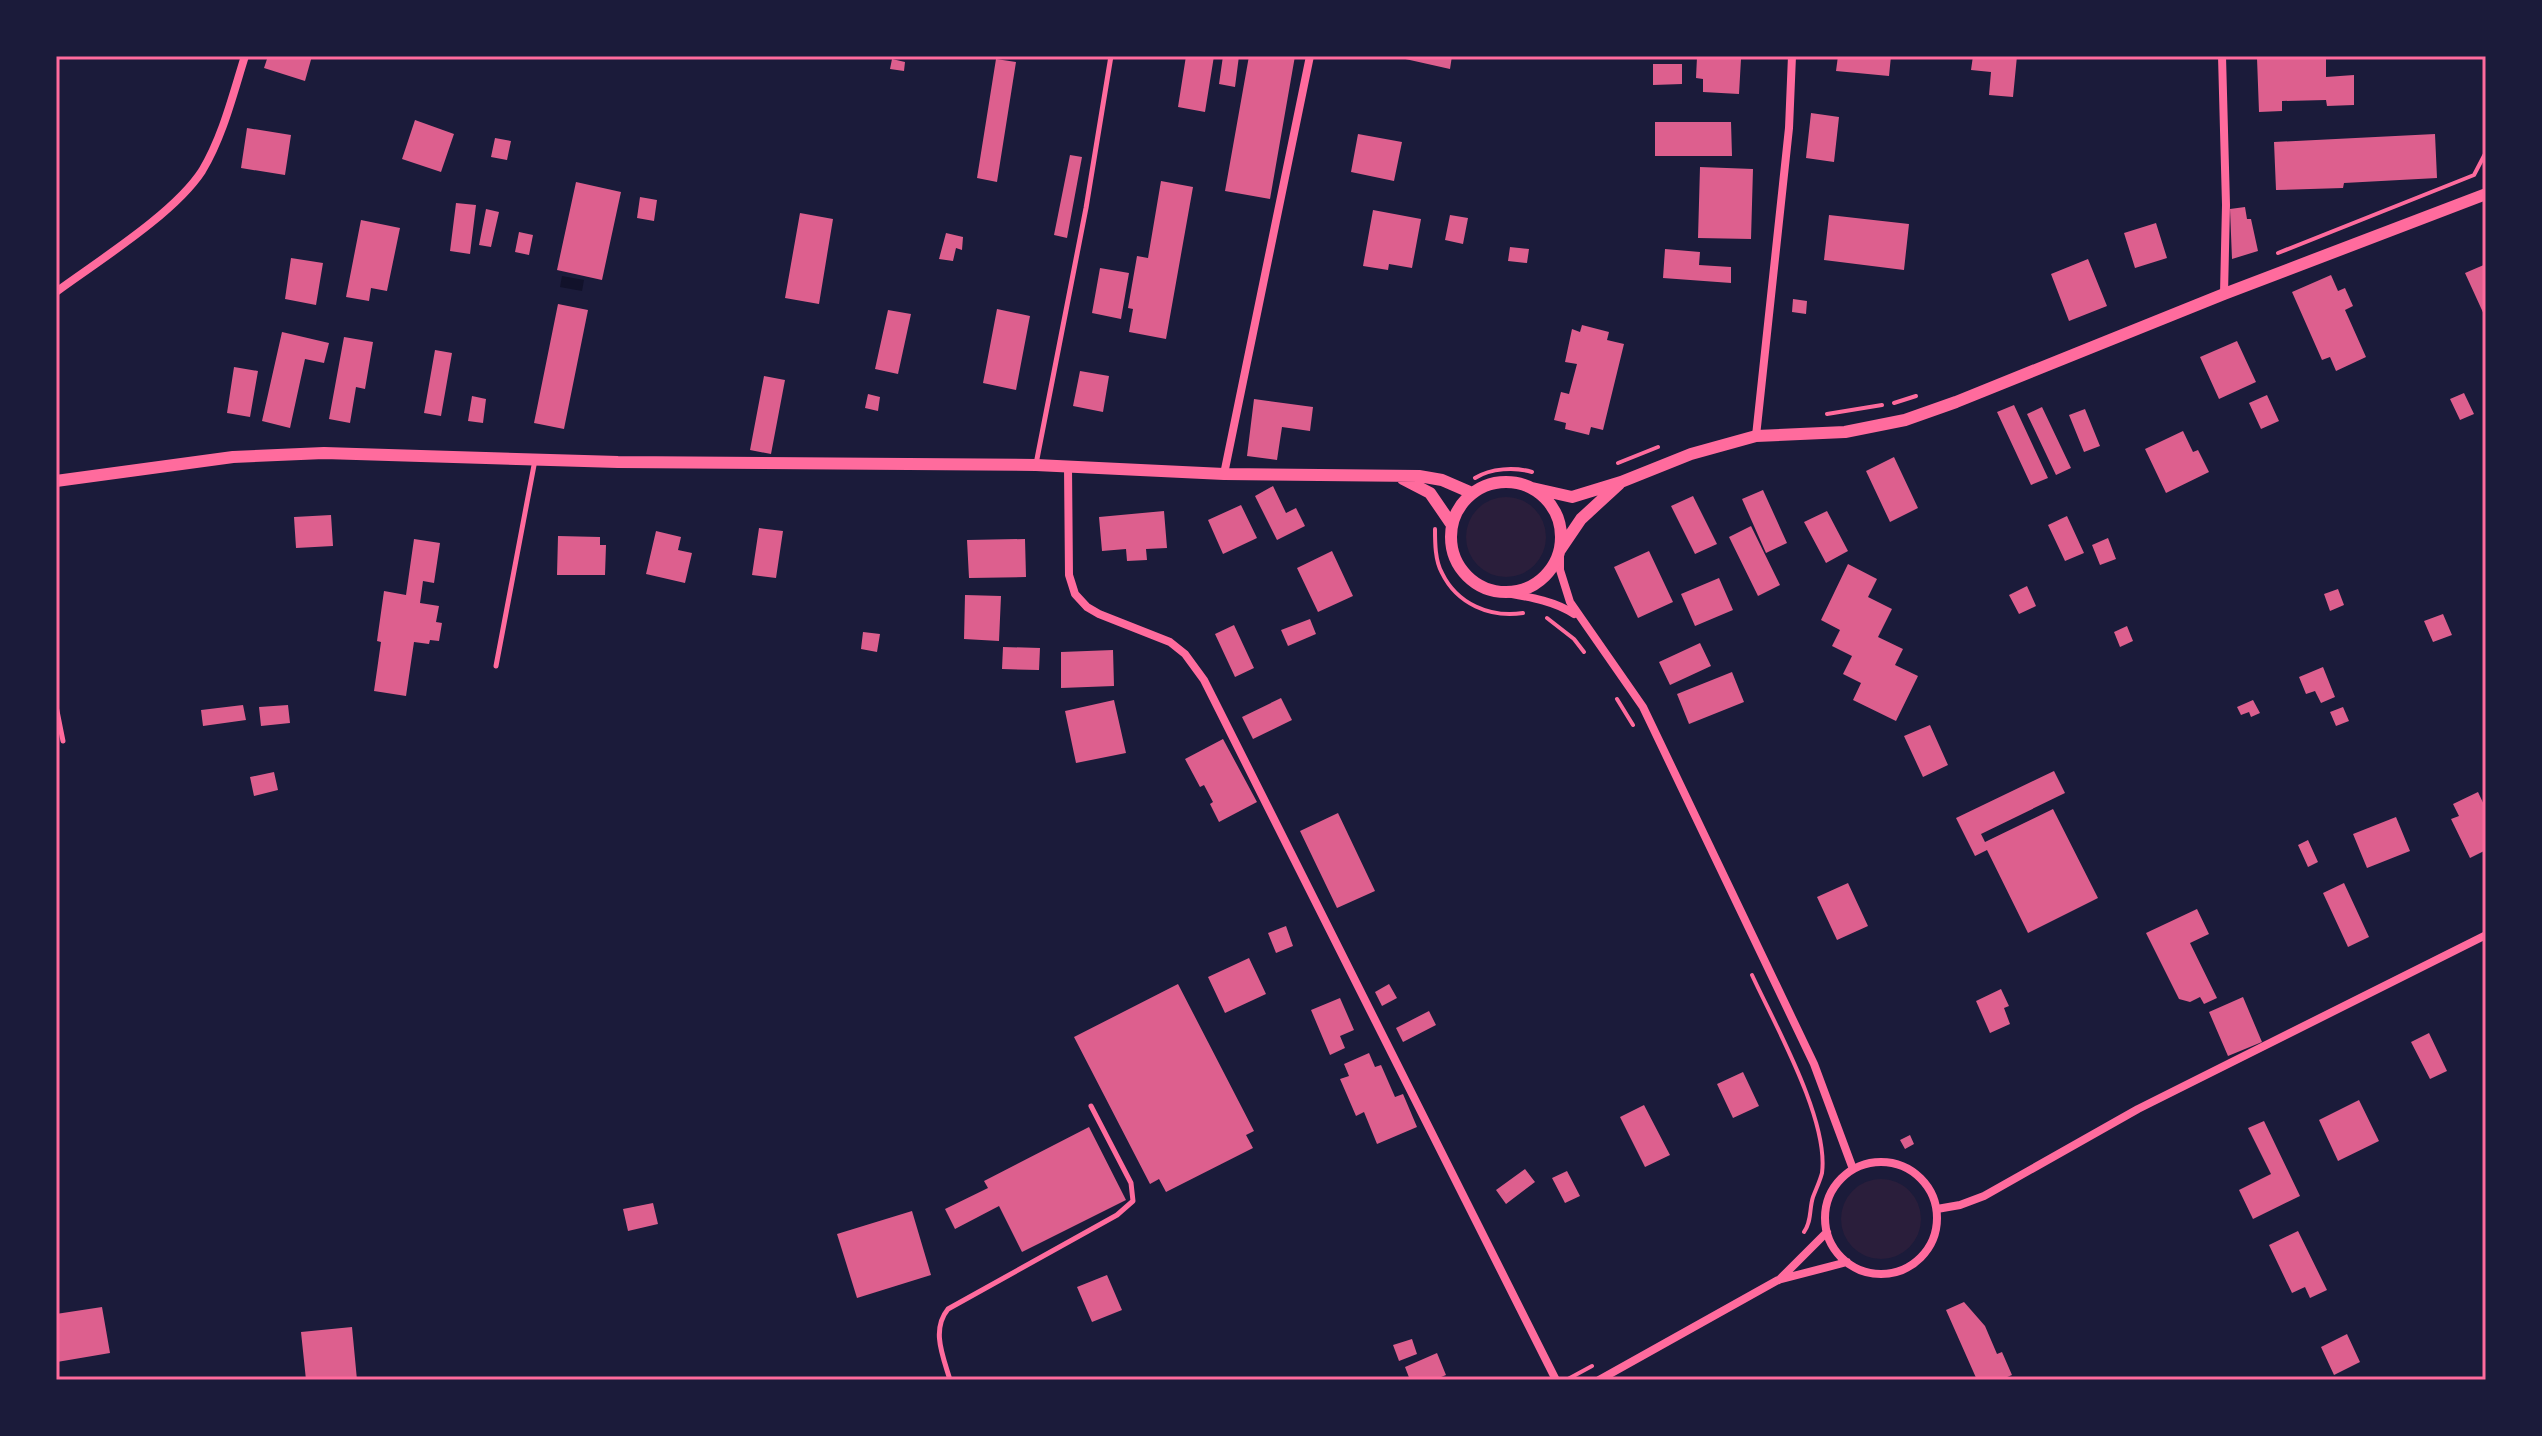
<svg xmlns="http://www.w3.org/2000/svg" width="2542" height="1436" viewBox="0 0 2542 1436" font-family="'Public Sans',sans-serif">
<style>
.green{fill:#2a1e3b}
.water{fill:#12122b}
.building{fill:#dd5f8e}
.lines{fill:none;stroke-linecap:round;stroke-linejoin:round}
.path{stroke:#ff6b9d;stroke-width:4}
.service{stroke:#ff6b9d;stroke-width:5}
.minor{stroke:#ff6b9d;stroke-width:8}
.tertiary{stroke:#ff6b9d;stroke-width:12}
.neatline{fill:none;stroke:#ff6b9d;stroke-width:3}
</style>
<rect width="100%" height="100%" fill="#1b1b3a"/>
<!-- green -->
<path class="green" d="M1466 537a40 40 0 1 1 80 0a40 40 0 1 1-80 0Z
M1841 1219a40 40 0 1 1 80 0a40 40 0 1 1-80 0Z"/>
<!-- water -->
<path class="water" d="M562,276L584,280L582,291L560,287Z"/>
<!-- building -->
<path class="building" d="M268,56H312L305,81L264,68Z
M1186,56H1214L1205,112L1178,107Z
M1223,56H1239L1235,87L1219,84Z
M1249,56H1295L1270,199L1225,191Z
M1392,56H1452L1450,69Z
M1838,56H1891L1889,76L1836,71Z
M1973,56H2017L2013,97L1989,95L1991,72L1971,70Z
M2326,56V77L2354,75V105L2327,106L2326,100L2282,101V111L2259,112L2257,58Z
M1697,57L1741,59L1739,94L1703,92V79L1696,78Z
M892,59L905,62L904,71L890,69Z
M996,59L1016,62L997,182L977,178Z
M1653,64H1682V84L1653,85Z
M1811,113L1839,117L1834,162L1806,158Z
M415,120L454,134L441,172L402,159Z
M1655,122H1731L1732,156H1655Z
M247,128L291,135L285,175L241,168Z
M1358,134L1402,142L1394,181L1351,172Z
M2435,134L2437,178L2344,183L2343,188L2276,190L2274,142Z
M495,138L511,141L507,160L491,157Z
M1070,155L1082,157L1067,238L1054,235Z
M1700,167L1753,169L1751,239L1698,238Z
M1161,181L1193,187L1166,339L1129,332L1133,309L1128,308L1137,256L1148,258Z
M576,182L621,192L602,280L557,270Z
M640,197L657,200L654,221L637,218Z
M456,203L476,205L470,254L450,251Z
M2245,207L2247,219H2251L2258,251L2232,259L2230,209Z
M486,209L499,212L491,247L479,245Z
M1373,210L1421,219L1412,268L1389,264L1388,270L1363,266Z
M800,213L833,219L819,304L785,298Z
M1450,215L1468,218L1463,244L1445,240Z
M1829,215L1909,224L1904,270L1824,260Z
M361,220L400,228L387,291L371,288L369,301L346,297Z
M2156,223L2167,258L2135,268L2124,233Z
M519,232L533,235L529,255L515,252Z
M946,233L963,237L962,250L956,248L953,261L939,259Z
M1510,247L1529,249L1527,263L1508,261Z
M1665,249L1700,252L1699,265L1731,267V283L1663,278Z
M291,258L323,263L316,305L285,299Z
M2088,259L2107,306L2069,321L2051,274Z
M2486,264V319L2465,273Z
M1100,268L1129,273L1121,319L1092,313Z
M2331,275L2338,291L2345,288L2353,306L2345,310L2366,357L2336,371L2330,357L2322,360L2292,292Z
M1793,299L1807,301L1806,314L1792,312Z
M558,304L588,310L564,429L534,423Z
M997,309L1030,316L1016,390L983,383Z
M888,310L911,314L898,374L875,369Z
M1582,325L1609,332L1607,340L1624,344L1603,430L1591,427L1589,435L1565,429L1566,423L1554,420L1561,392L1569,394L1577,364L1565,362L1572,329L1580,332Z
M282,332L329,343L324,363L305,359L290,428L262,421Z
M344,337L373,342L365,389L356,387L350,423L329,419Z
M2237,341L2256,382L2219,399L2200,357Z
M435,350L452,353L441,416L424,413Z
M234,367L258,371L250,417L227,413Z
M1080,371L1109,376L1103,412L1073,406Z
M764,376L785,380L771,454L750,450Z
M2464,393L2474,414L2460,420L2450,399Z
M868,394L880,397L878,411L865,408Z
M2267,395L2279,421L2261,429L2249,403Z
M472,396L486,399L483,423L468,421Z
M1254,399L1313,407L1310,431L1282,427L1277,460L1247,456Z
M2014,405L2048,478L2031,485L1997,412Z
M2042,407L2071,468L2056,475L2027,414Z
M2085,409L2100,446L2084,452L2069,415Z
M2183,431L2193,452L2198,450L2209,472L2166,493L2145,449Z
M1894,457L1918,508L1890,522L1866,471Z
M1273,486L1286,513L1296,508L1305,526L1277,540L1255,496Z
M1763,490L1787,543L1766,553L1742,499Z
M1693,496L1717,544L1695,554L1671,506Z
M1241,505L1257,538L1223,554L1208,520Z
M1164,511L1167,548L1146,549L1147,560L1127,561L1126,549L1102,551L1099,517Z
M1827,511L1848,551L1826,563L1804,522Z
M331,515L333,546L296,548L294,517Z
M2067,516L2084,553L2065,561L2048,525Z
M1751,526L1780,585L1758,596L1729,537Z
M759,528L783,531L776,578L752,575Z
M656,531L681,537L678,550L692,553L685,583L646,574Z
M558,536L600,537V545H606L605,575H557Z
M2108,538L2116,559L2100,565L2092,545Z
M414,539L440,543L434,583L423,581L420,603L439,606L436,622L442,623L439,641L430,640L429,644L414,642L406,696L374,691L381,642L377,641L384,591L406,595Z
M1025,539L1026,577L969,578L967,540Z
M1332,551L1353,596L1318,612L1297,568Z
M1649,551L1673,602L1638,618L1614,567Z
M1848,564L1877,579L1868,597L1892,609L1878,637L1903,649L1895,665L1918,676L1896,721L1853,700L1861,683L1843,674L1852,656L1832,646L1840,630L1821,620Z
M1719,578L1733,610L1695,626L1681,594Z
M2027,586L2036,606L2019,614L2009,595Z
M2338,589L2344,605L2330,611L2324,594Z
M965,595L1001,596L999,641L964,639Z
M2443,614L2452,635L2433,642L2424,621Z
M1310,619L1316,634L1288,646L1281,630Z
M1234,625L1254,668L1235,677L1215,634Z
M2127,626L2133,641L2120,647L2114,632Z
M863,632L880,634L877,652L861,649Z
M1700,643L1711,666L1670,685L1659,662Z
M1003,647L1040,648L1039,670L1002,669Z
M1113,650L1114,686L1061,688V652Z
M2323,667L2335,697L2321,703L2315,691L2306,694L2299,677Z
M1732,672L1744,702L1689,724L1677,694Z
M1281,698L1292,720L1253,739L1242,717Z
M1114,700L1126,753L1076,763L1065,711Z
M2253,700L2260,713L2251,717L2249,712L2241,715L2237,707Z
M243,705L246,720L203,726L201,710Z
M288,705L290,723L261,726L259,707Z
M2343,707L2349,721L2336,726L2330,712Z
M1930,725L1948,765L1923,777L1904,736Z
M1223,739L1257,802L1219,822L1210,804L1213,802L1204,785L1200,787L1185,759Z
M2054,771L2065,793L1981,834L1985,842L2053,809L2098,898L2028,933L1987,850L1975,856L1956,818Z
M274,772L278,790L254,796L250,777Z
M2478,792L2486,809V850L2470,858L2451,819L2459,816L2453,804Z
M1338,813L1375,891L1337,908L1300,831Z
M2396,817L2410,851L2367,868L2353,834Z
M2308,840L2318,862L2308,867L2298,845Z
M1848,883L1868,926L1837,940L1817,897Z
M2344,883L2369,937L2348,947L2323,893Z
M2197,909L2209,934L2190,943L2217,998L2204,1004L2200,997L2190,1002L2179,999L2146,933Z
M1286,926L1293,946L1276,953L1268,933Z
M1249,958L1266,994L1225,1013L1208,977Z
M1178,984L1254,1131L1246,1135L1253,1148L1166,1192L1159,1179L1150,1184L1074,1037Z
M1389,984L1397,998L1382,1006L1375,992Z
M2001,989L2009,1006L2004,1008L2010,1024L1990,1033L1976,1001Z
M2243,997L2262,1042L2228,1056L2209,1012Z
M1340,998L1354,1030L1340,1036L1345,1048L1330,1055L1311,1010Z
M1429,1011L1436,1025L1403,1042L1396,1028Z
M2429,1033L2447,1071L2430,1079L2411,1042Z
M1369,1053L1375,1067L1381,1065L1395,1097L1403,1094L1417,1127L1377,1144L1364,1112L1356,1116L1340,1079L1349,1076L1344,1064Z
M1743,1072L1759,1106L1733,1118L1717,1084Z
M2359,1100L2379,1141L2338,1161L2319,1120Z
M1644,1105L1670,1155L1645,1167L1620,1117Z
M2264,1121L2300,1196L2253,1219L2239,1190L2271,1174L2248,1128Z
M1089,1127L1126,1200L1022,1252L999,1206L955,1229L945,1209L988,1188L984,1181Z
M1910,1135L1914,1144L1905,1149L1900,1140Z
M1525,1169L1535,1182L1506,1204L1496,1190Z
M1567,1171L1580,1196L1565,1203L1552,1178Z
M653,1203L658,1224L628,1231L623,1209Z
M912,1211L931,1275L857,1298L837,1234Z
M2298,1231L2327,1290L2310,1298L2305,1287L2292,1293L2269,1245Z
M1107,1275L1122,1310L1092,1322L1077,1287Z
M1964,1302L1985,1326L1997,1354L2002,1352L2012,1375L2000,1380H1977L1946,1310Z
M102,1307L110,1353L57,1362L56,1314Z
M352,1327L357,1380H306L301,1332Z
M2347,1334L2360,1362L2334,1375L2321,1347Z
M1412,1339L1417,1354L1399,1361L1393,1345Z
M1437,1353L1446,1375L1434,1380H1410L1405,1367Z"/>
<g class="lines">
<!-- path -->
<path class="path" d="M2278,253L2474,175L2486,152
M1894,403L1916,396
M1827,414L1882,405
M1618,463L1658,447
M1475,478C1491,468 1515,467 1532,472
M1435,529C1435,542 1435,561 1442,573C1457,604 1490,618 1523,613
M1547,618L1574,639L1584,652
M1617,699L1633,725
M1752,975C1775,1025 1829,1120 1822,1173C1820,1181 1816,1189 1813,1197C1809,1209 1812,1221 1804,1232
M1568,1379L1592,1366"/>
<!-- service -->
<path class="service" d="M1036,464L1086,208L1111,56
M496,666L535,460
M56,706L63,741
M950,1380C943,1356 931,1330 948,1309L1117,1215L1133,1201L1131,1183L1091,1106"/>
<!-- minor -->
<path class="minor" d="M2222,56L2226,205L2224,294
M56,292C98,261 174,214 202,171C223,136 233,94 245,56
M1756,436L1789,128L1792,56
M1068,467L1069,575L1075,594L1087,607L1099,614L1170,642L1185,654L1204,680L1556,1380
M1224,474L1310,56
M1560,550V570L1570,602L1643,707L1814,1064L1853,1169
M1506,593C1529,597 1555,601 1574,614
M1825 1218a56 56 0 1 1 112 0a56 56 0 1 1-112 0Z
M1937,1209L1960,1205L1984,1196L2138,1109L2486,935
M1779,1280L1827,1232
M1599,1380L1778,1280L1847,1262"/>
<!-- tertiary -->
<path class="tertiary" d="M1403,479L1430,493L1452,525
M56,481L233,457L324,453L618,462L1036,465L1224,474L1419,476L1442,480L1472,493
M1451 537a55 55 0 1 1 110 0a55 55 0 1 1-110 0Z
M1532,488L1572,497L1621,482L1691,454L1756,436L1845,432L1905,420L1956,402L2224,294L2486,194
M1560,550L1581,519L1619,484"/>
</g>
<!-- border -->
<rect width="2542" height="1436" fill="none" stroke="#1b1b3a" stroke-width="116"/>
<rect x="58" y="58" width="2426" height="1320" class="neatline"/>
</svg>
